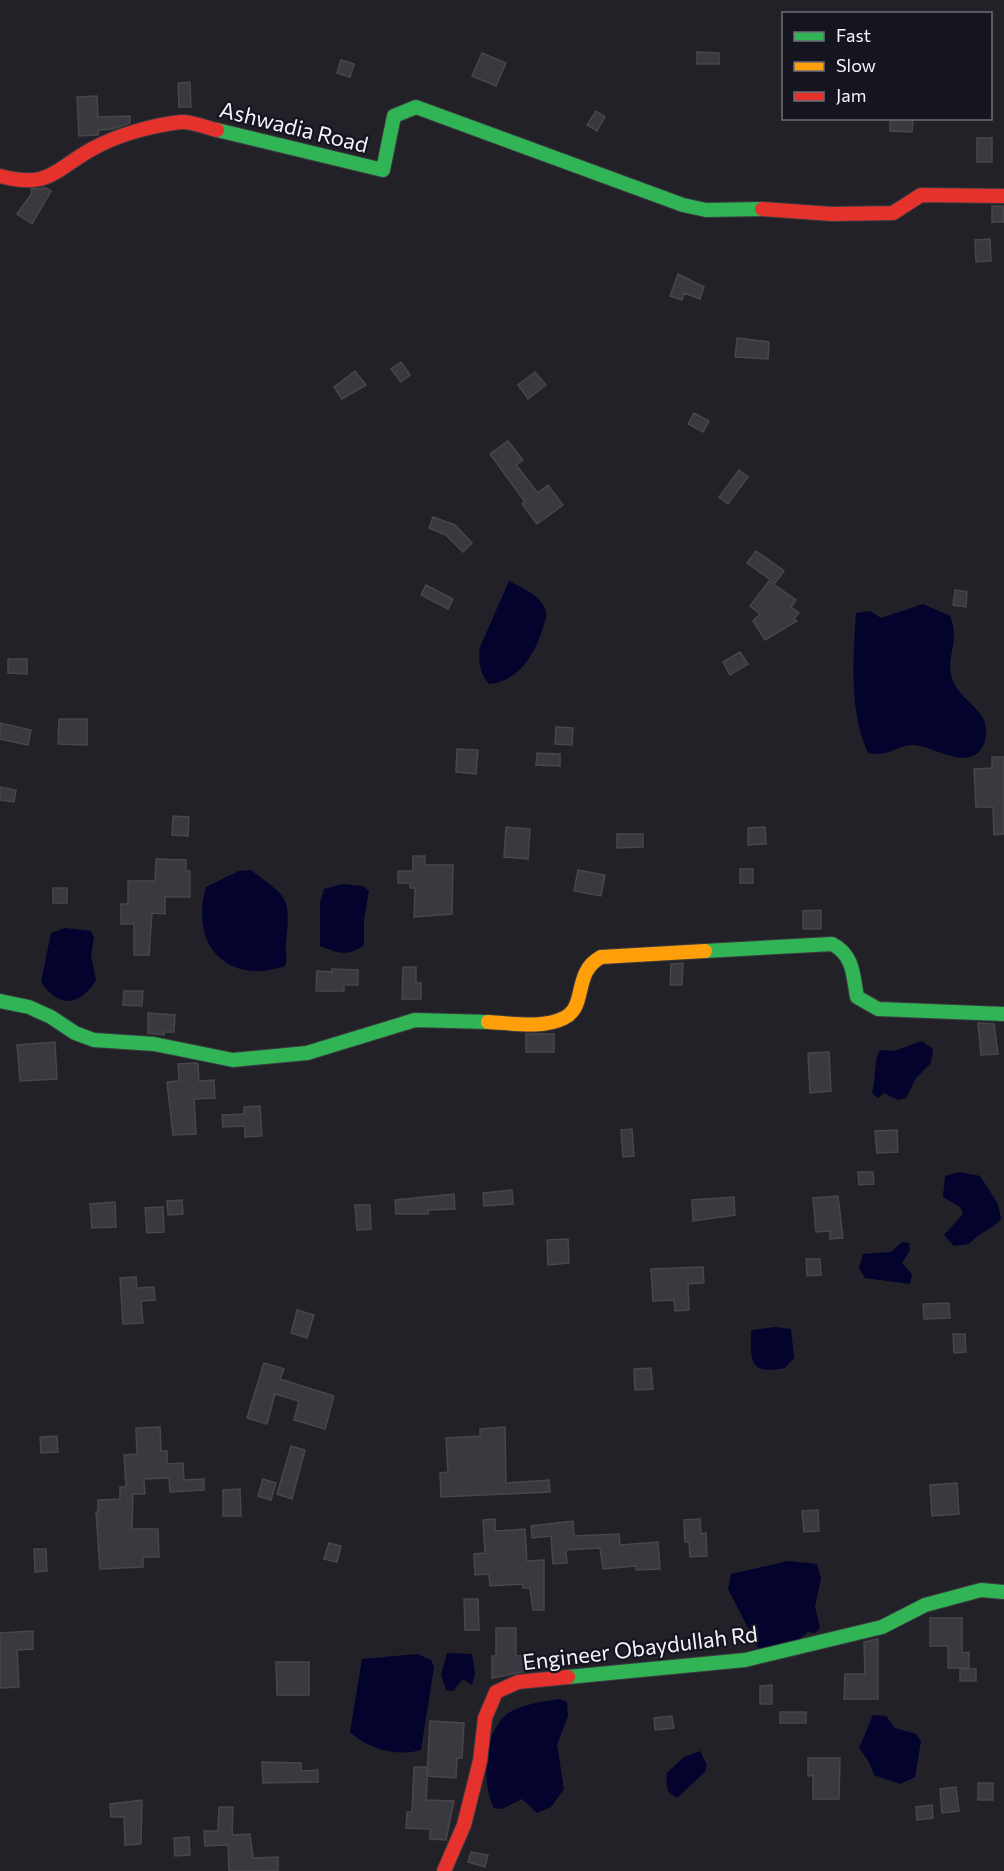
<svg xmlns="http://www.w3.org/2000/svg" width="1004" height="1871" viewBox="0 0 1004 1871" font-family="Commissioner,sans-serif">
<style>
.water{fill:#03032e}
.building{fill:#39393f;stroke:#46464b;stroke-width:1.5}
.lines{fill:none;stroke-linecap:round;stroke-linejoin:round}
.fast-casing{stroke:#3b3b40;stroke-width:16}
.slow-casing{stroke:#3b3b40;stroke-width:16}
.jam-casing{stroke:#3b3b40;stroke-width:16}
.fast{stroke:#30b455;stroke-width:14}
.slow{stroke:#ff9f0a;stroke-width:14}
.jam{stroke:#e5322d;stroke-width:14}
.labels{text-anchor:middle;stroke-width:4.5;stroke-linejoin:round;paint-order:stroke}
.street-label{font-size:22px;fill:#f4f4fd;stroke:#151520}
</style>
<rect width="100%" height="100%" fill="#212127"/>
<!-- water -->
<path class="water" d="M509,581C522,588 540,595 545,609C548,615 545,621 543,627C536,652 519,682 489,684C480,674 478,661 480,647Z
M923,604L950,616C961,641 945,657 952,678C957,695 974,703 983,718C987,726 987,736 984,744C970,775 932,744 912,745C894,746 892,757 868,753C849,711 853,659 856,613L870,611L881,618Z
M251,870C287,898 291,895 286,943C285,951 288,957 285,966C227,986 189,944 206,887L239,871Z
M342,884L363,886L369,891L364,920V945C348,957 338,953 320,946V903L324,889Z
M65,928L91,931L94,937L91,955L96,980C79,1007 59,1008 41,982L51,933Z
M922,1041L933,1049L931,1063L916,1078L906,1098L898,1100L884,1093L878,1098L872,1093C876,1080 874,1058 880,1050L894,1051Z
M959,1172L980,1176L998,1204L1001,1219C991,1231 979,1232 969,1244L954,1246L944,1235L963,1214L960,1207L943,1197L945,1176Z
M902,1242L909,1243L910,1250L902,1263L912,1274L910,1284L865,1278L859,1268L863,1254L891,1252Z
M775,1327L791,1329L794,1358L785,1368C748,1375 751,1361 751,1330Z
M788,1561L817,1564L821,1578L815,1607L820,1628L815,1633L808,1632L789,1648L759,1649L728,1589L731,1574Z
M447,1653L472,1654L475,1674L472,1685L463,1679L453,1691L446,1690L441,1675Z
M417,1654L431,1660L434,1667L421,1750C398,1757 368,1749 350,1732L362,1659Z
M560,1699L567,1702L568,1716L557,1745L564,1789L551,1807L537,1813L522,1799L502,1809L494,1808C481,1783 483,1729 510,1712C523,1704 545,1701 560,1699Z
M873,1715L886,1716L895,1728L916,1734L921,1741L915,1777L900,1784L874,1775L869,1762L859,1748Z
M700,1751L707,1765L705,1772L677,1798C665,1792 666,1786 667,1773L684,1757Z"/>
<!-- building -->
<path class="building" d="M697,52L719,53V64H697Z
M482,53L506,63L496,86L472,76Z
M341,60L354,64L350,77L337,73Z
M190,82L191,107H179L178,83Z
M97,96L98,117L130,116V123L113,129L99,130L98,135L79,136L77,97Z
M596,111L605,117L597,131L587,125Z
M890,118H913L912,132L890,131Z
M977,138H992V162H977Z
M46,188L51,191L32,224L17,214L32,193L31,189Z
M992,206H1003L1004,222H992Z
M990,239L991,261L976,262L975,240Z
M678,274L704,287L700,299L684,293L682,300L670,296Z
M737,338L769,342L768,359L735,357Z
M401,362L410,375L401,382L391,369Z
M355,371L366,385L342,399L334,387Z
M535,372L546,385L528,399L518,385Z
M694,413L709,421L703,432L688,424Z
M508,441L523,460L516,465L538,493L548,485L563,505L537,524L522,504L525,502L490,454Z
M739,470L748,477L728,504L719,497Z
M433,517L455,525L472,543L463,552L446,535L429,528Z
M756,551L784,571L775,583L747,563Z
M769,581L796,600L791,607L799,613L794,619L797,621L765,640L753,621L760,614L750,606Z
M426,585L453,599L448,609L421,595Z
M955,590L967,592L966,607L953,605Z
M740,652L748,664L730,675L723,662Z
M8,659H27V674L8,673Z
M59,719H87V745L58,744Z
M0,723L31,730L28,745L0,739Z
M556,727L573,728L572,745L555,744Z
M457,749L478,750L476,774L456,772Z
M537,753L560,754V766L536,765Z
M992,757H1004V834L994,835L993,807H976L974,769L992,768Z
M0,787L16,790L14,802L0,800Z
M173,816L189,817L188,836L172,835Z
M506,827L530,829L528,859L504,857Z
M765,827L766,844L748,845V828Z
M617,834H643V847L617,848Z
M413,856H425V865H453L452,914L414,917L415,888H410V883H398V871H413Z
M156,859L186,860V871H190V897H165V914L152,913L149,955H134V924H121V904H128V881H155Z
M740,869H753V883H740Z
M578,870L605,875L601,896L574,891Z
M53,888H67V903H53Z
M821,910V929H803V911Z
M683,963L682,985H670L671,964Z
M403,967H416V983H421V999H402Z
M332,969L358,970V985H344V991H316L317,971L332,972Z
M124,991H143L142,1006L123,1005Z
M148,1013L175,1015L174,1032H164V1035L148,1033Z
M978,1023L994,1024L998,1054L981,1055Z
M526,1034H554V1052H526Z
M55,1042L57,1079L20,1081L17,1045Z
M829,1052L831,1091L810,1093L808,1053Z
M195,1063L198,1064L199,1081L214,1080L215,1098L194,1099L196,1134L173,1135L167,1082L179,1081L178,1064Z
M260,1106L262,1136L245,1137V1126L223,1127L222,1115L244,1114V1107Z
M632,1129L634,1156L623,1157L621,1130Z
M897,1130L898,1152L877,1153L875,1131Z
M858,1172H873L874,1184L859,1185Z
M512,1190L513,1204L484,1206L483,1193Z
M454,1194L455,1209L428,1210V1214H396L395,1200Z
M838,1196L843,1238L830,1239V1231L816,1232L813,1198Z
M734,1197L735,1215L693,1221L692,1200Z
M182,1200L183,1214L168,1215L167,1201Z
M115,1202L116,1227L92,1228L90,1204Z
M355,1205H370L371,1229L357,1230Z
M163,1207L164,1232L147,1233L145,1208Z
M568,1239L569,1263L548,1265L547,1240Z
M806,1259H820L821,1275L807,1276Z
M703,1267L704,1283L688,1284L689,1310L675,1311L674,1300L653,1301L651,1269Z
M136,1277L137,1288L154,1287L155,1300L141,1301L143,1323L123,1324L120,1278Z
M949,1303L950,1318L924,1319L923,1304Z
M297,1310L314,1315L307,1338L291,1333Z
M953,1334H965L966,1352L954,1353Z
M264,1363L284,1369L280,1379L334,1396L325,1429L294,1420L299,1401L275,1394L267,1424L247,1418Z
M651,1368L653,1389L635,1390L634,1369Z
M160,1427L161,1451H167V1464L183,1463L184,1480L204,1479V1490L170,1492L169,1478L144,1479L145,1494H133L132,1529H158L159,1557H143V1567L100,1569L96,1512H98V1500L120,1499V1487H126L124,1455L137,1454L136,1428Z
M505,1427L506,1483L549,1480L550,1492L441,1497L440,1473L448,1472L446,1438L480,1436V1429Z
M57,1436L58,1452L41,1453L40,1437Z
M291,1446L305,1450L292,1499L277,1494Z
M263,1479L276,1483L271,1500L258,1496Z
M957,1483L959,1514L932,1516L930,1485Z
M240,1489L241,1516H223V1490Z
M818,1510L819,1531L804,1532L802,1511Z
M495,1519V1531L525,1529L527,1561L544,1560V1610H533L530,1588H523V1584L490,1586L489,1574L475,1575L474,1554L485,1553L483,1520Z
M700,1519L701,1534L706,1533L707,1556L690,1557L689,1542H685L684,1520Z
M573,1521L574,1536L619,1534L620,1545L658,1542L660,1569L636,1570V1566L603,1569L600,1548L566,1550L567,1563L553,1564L551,1536L532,1538L531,1526Z
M329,1543L341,1546L337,1562L324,1559Z
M34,1549H46L47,1571L35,1572Z
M464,1599H478L479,1630H465Z
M930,1618H962V1653L969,1652V1668H948V1646H930Z
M496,1628H516V1656L532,1655V1670L492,1678V1656H496Z
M33,1631V1649L17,1650L19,1687L0,1688V1633Z
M878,1639V1699H844L845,1674H865L864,1642Z
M276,1662H309V1695H277Z
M960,1669H976V1681H960Z
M772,1685V1704H760V1686Z
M780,1712H806V1723H780Z
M672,1716L674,1728L655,1730L654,1718Z
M430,1721L464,1723L462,1758H457L456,1778L427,1776Z
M808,1758H840L839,1799H813V1775L808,1776Z
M262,1762L301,1763V1771L318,1770V1782L263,1783Z
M414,1767H428L426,1800L454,1801L446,1840L430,1839V1829L406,1828L407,1812H412Z
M978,1783H993V1800H978Z
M956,1787L959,1811L942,1813L940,1789Z
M142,1800L141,1844L125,1845L124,1817H111L110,1804Z
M932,1805L933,1818L917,1820L916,1807Z
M219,1807H233L232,1835L250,1834L253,1858L278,1857V1871H229L228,1845L205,1846L204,1831H218Z
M189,1837L190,1855L175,1856L174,1838Z
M471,1852L488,1855L485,1867L468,1862Z"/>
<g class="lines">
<defs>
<path id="fast" d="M217,130L383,170L394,116L416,107L683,205L706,210L762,209
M705,951L832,944C854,955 853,976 857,997L878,1009L1004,1014
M0,1001L29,1007L51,1017L75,1033L94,1040L154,1044L233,1060L307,1053L415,1020L488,1022
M568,1677L745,1660L882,1627L925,1605L981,1590L1004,1592"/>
<path id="slow" d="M488,1022C512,1023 542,1029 564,1018C588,1006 572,973 601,957L705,951"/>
<path id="jam" d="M0,176C50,189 54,170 92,149C117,135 153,125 181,122C192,121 206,128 217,130
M762,209L832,214L893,213L921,195L1004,196
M444,1871L464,1825L480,1761L485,1718L496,1692L518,1682L568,1677"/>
</defs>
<!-- fast casing -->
<use href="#fast" class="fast-casing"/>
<!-- slow casing -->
<use href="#slow" class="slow-casing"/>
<!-- jam casing -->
<use href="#jam" class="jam-casing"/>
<!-- fast -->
<use href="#fast" class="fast"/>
<!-- slow -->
<use href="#slow" class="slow"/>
<!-- jam -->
<use href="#jam" class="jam"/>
</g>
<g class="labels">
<!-- street labels -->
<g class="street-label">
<text transform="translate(294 127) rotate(14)" y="8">Ashwadia Road</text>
<text transform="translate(640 1648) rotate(-7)" y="8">Engineer Obaydullah Rd</text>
</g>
</g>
<!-- legend -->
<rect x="782" y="12" width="210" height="108" fill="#151520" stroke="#6e6e78" stroke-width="1.5"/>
<rect x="794" y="32" width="30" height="9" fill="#30b455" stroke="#6e6e78" stroke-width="1.5"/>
<text x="836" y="42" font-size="18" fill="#f4f4fd">Fast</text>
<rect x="794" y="62" width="30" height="9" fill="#ff9f0a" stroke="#6e6e78" stroke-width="1.5"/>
<text x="836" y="72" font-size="18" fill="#f4f4fd">Slow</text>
<rect x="794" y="92" width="30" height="9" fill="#e5322d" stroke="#6e6e78" stroke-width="1.5"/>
<text x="836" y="102" font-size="18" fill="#f4f4fd">Jam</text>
</svg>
